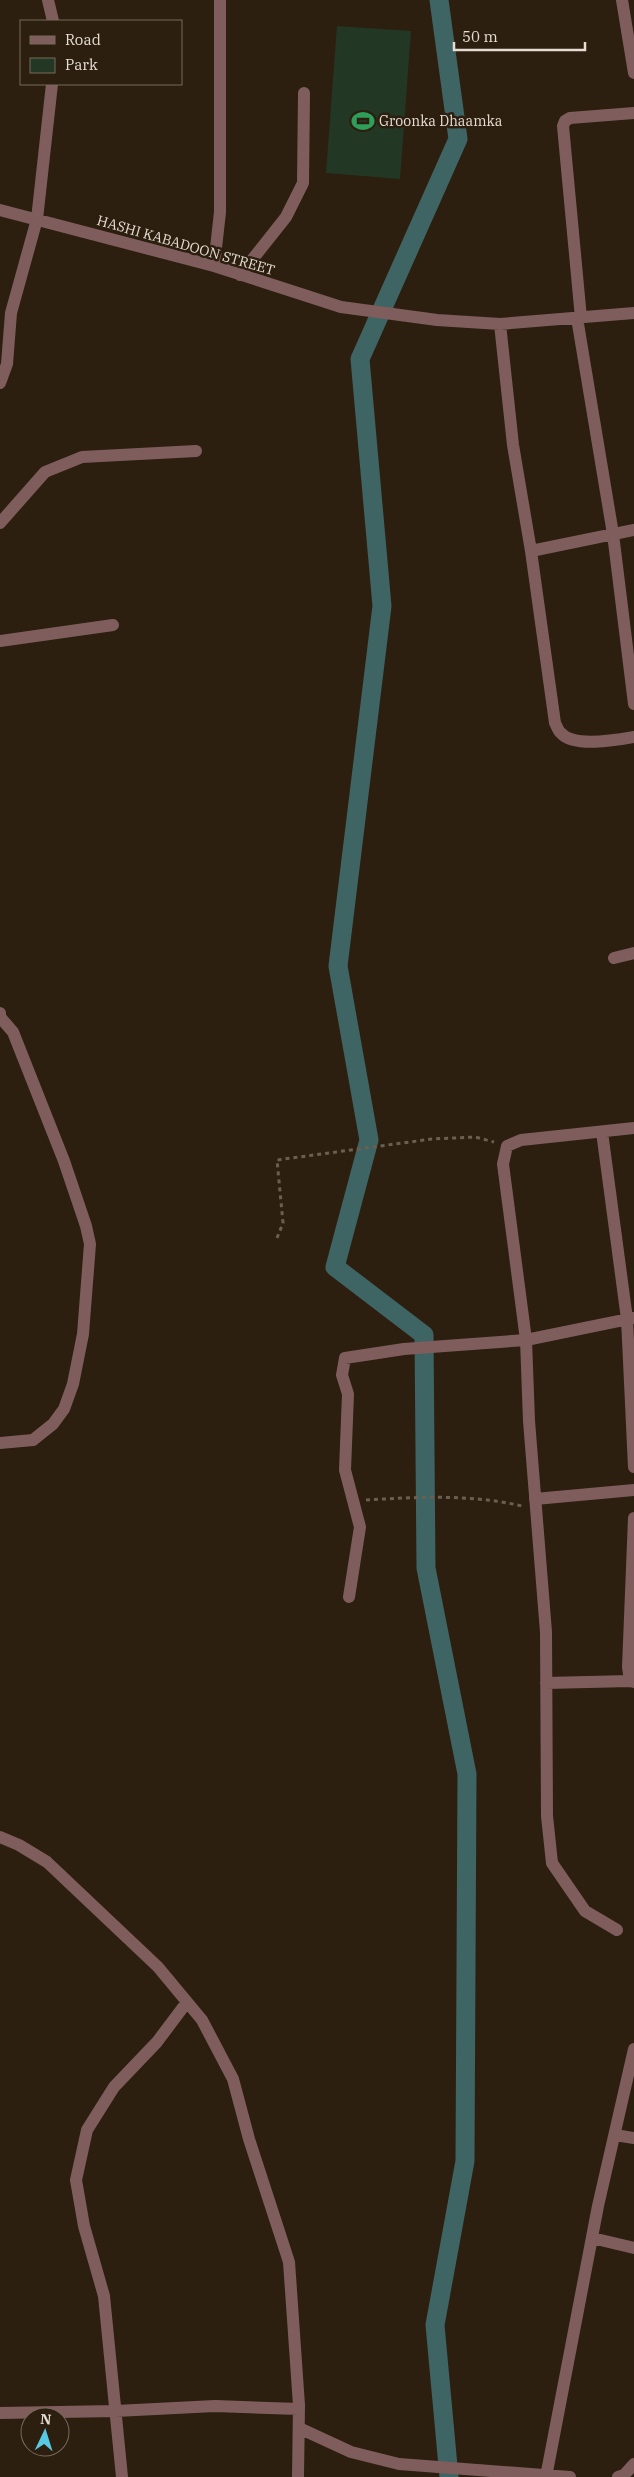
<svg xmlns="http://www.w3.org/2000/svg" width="634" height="2477" viewBox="0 0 634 2477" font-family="'IBM Plex Serif',serif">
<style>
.green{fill:#233725}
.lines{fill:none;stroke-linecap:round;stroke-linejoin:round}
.canal{stroke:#3e6464;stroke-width:19}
.path{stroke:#6b5f52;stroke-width:3;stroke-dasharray:4 4;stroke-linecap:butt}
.minor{stroke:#805d5d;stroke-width:12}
.labels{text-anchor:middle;stroke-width:5;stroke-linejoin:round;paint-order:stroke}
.poi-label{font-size:14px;fill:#e5dcd2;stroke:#2c1f0f;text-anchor:start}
.street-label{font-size:14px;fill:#e5dcd2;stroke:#2c1f0f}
</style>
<rect width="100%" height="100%" fill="#2c1f0f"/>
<!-- green -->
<path class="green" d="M337,26L411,31L400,179L326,173Z"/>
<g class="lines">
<!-- canal -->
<path class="canal" d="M439,0L458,139L360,359L382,606L338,966L369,1140L335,1267L424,1335L426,1568L467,1774L465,2161L435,2325L449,2477"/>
<!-- path -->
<path class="path" d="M277,1238L283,1223L277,1160L432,1139L475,1137L494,1142
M366,1500C418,1497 471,1494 522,1506"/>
<!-- minor -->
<path class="minor" d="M48,0L53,21
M622,0L634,73
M0,210L214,266L341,307L437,320L500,324L634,313
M214,266L220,212V0
M240,275L286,217L303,183L304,93
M577,318L613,534L634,704
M581,318L563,126L565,121L570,118L634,113
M500,324L513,445L531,551L555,723C557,726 558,731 561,733C574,748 617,740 634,737
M0,383L7,364L11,313L37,219L52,84
M0,523L45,472L82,457L196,451
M531,551L634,530
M0,641L113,625
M614,958L634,953
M0,1013V1017L13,1032L64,1161L86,1226L90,1244L83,1334L73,1384L64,1409L53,1424L33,1440L0,1443
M602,1132L627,1319L634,1467
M535,1499L634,1490
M634,1518L628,1667L630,1681L634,1682
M349,1597L360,1527L345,1470L348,1394L342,1375L345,1358L404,1349L526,1340L634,1318
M546,1683L630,1681
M0,1837L19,1845L47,1862L158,1967L202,2020L233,2079L249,2139L289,2262L299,2405L298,2477
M617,1930L585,1911L552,1863L547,1816L546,1632L529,1421L526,1340L503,1164L507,1146L521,1140L634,1128
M615,2135L634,2138
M592,2238L634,2248
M0,2413L116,2411L215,2406L299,2409
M299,2428L351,2452L399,2464L570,2477
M122,2477L104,2296L84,2226L76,2180L87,2130L114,2087L157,2042L187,2002
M546,2477L598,2206L634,2049
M618,2477L624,2475L634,2464"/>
</g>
<!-- icons -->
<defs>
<symbol id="stadium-bare" viewBox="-9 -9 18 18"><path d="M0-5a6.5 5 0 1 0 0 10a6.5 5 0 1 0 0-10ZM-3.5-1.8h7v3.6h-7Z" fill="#2e9e5b" stroke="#2c1f0f" stroke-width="2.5" paint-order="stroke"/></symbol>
</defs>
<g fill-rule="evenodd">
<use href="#stadium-bare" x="347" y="105" width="32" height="32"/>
</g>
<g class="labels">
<!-- poi labels -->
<g class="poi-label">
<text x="379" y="126">Groonka Dhaamka</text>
</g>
<!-- street labels -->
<g class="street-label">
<text transform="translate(186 245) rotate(16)" y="5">HASHI KABADOON STREET</text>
</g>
</g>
<!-- legend -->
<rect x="20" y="20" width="162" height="65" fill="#2c1f0f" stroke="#766b5d"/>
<rect x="30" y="36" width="25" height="8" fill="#805d5d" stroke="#766b5d"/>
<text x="65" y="45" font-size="15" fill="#e5dcd2">Road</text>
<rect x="30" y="58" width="25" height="15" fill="#233725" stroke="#766b5d"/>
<text x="65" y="70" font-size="15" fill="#e5dcd2">Park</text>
<!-- north arrow -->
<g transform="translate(45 2432) rotate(4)"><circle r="24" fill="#2c1f0f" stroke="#766b5d"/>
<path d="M0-4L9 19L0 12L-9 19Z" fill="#58c9e3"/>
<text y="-8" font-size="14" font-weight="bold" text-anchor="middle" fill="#e5dcd2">N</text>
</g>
<!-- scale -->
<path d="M454 42v8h131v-8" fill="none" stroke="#e5dcd2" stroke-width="2.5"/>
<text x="462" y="42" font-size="15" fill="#e5dcd2" stroke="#2c1f0f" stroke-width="4" paint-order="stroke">50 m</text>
</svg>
